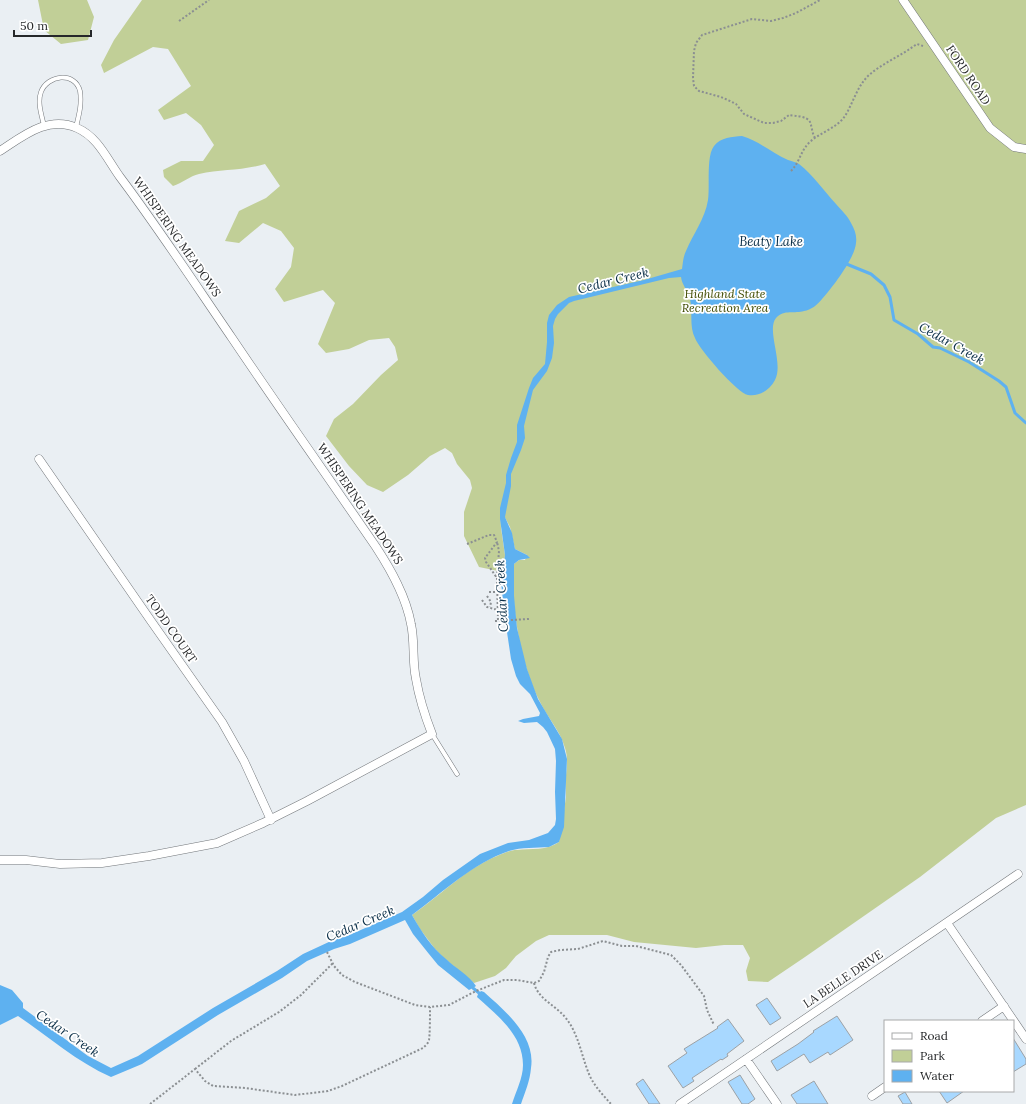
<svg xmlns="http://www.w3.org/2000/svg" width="1026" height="1104" viewBox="0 0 1026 1104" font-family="Lora,serif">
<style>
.green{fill:#c1cf97}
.water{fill:#5eb1f0}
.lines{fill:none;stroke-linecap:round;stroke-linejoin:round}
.stream{stroke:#5eb1f0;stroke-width:3}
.building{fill:#a8d8ff;stroke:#9ca1a5}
.service-casing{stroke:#72767a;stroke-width:5}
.minor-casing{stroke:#72767a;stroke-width:9}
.path{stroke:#8b8f92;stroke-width:2;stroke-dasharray:2 2;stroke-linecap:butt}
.service{stroke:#fff;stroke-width:4}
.minor{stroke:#fff;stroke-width:8}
.labels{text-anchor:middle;stroke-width:3.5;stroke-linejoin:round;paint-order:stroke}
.street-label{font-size:12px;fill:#26282a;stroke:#fff}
.park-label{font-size:12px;font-style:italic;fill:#3f4b01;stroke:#fff}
.water-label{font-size:13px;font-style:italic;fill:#0a2e47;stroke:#fff}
</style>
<rect width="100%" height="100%" fill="#eaeff3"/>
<!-- green -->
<path class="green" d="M38,0H87L94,17L88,40L61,44L44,30Z
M142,0H1026V805L996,818L920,877L805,957L768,982L748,981L746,971L750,958L743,945H724L696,948L634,942L607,935H549L536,941L516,956L506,968L495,976L474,983L444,958L435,949L420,929L412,915C440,896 465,869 497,856C504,853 510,850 517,850C531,848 547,851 559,842C561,827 564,812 566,797C566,790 565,782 566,775C567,766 568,757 565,748C560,730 547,717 539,700C521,664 510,605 514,564L519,560H525L527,555L515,549L510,527L500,508L501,528L505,555L503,572L479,567L464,536V512L472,488L470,480L457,464L452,453L445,448L430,456L408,475L383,492L367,485L349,466L326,436L334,419L353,404L381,375L398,360L395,347L389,338L369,340L349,349L326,353L318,344L335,303L323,290L284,302L275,289L291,267L294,248L281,231L263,223L239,243L225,241L239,211L266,198L280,186L265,164C242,171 221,169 199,174C190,176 182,183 173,186L164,177L163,170L181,161H203L214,145L201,125L186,113L164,120L158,110L191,86L168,49L153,47L104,73L101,65L114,40Z"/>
<!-- water -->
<path class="water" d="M742,136C759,141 772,153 788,160C791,161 796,162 799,164C813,175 824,191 836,204C841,210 848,216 851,223C855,230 857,236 856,243C855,258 832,288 822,299C817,305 811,310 804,311C795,314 784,309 776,318C766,330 784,363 775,380C770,390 759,397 748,395C737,393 699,349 695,338C689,326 693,312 690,299C688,291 682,285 681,277L669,278L574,301L569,303L558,314L555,319L553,326L554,343L552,358L547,371L533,390L524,426L525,438L521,450L511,474V486L505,517L512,533L515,549L527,555L530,558L519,560L514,564V596L517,628L527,669L538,699L562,739L567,759L564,827L559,842L549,847C536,848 522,847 509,851C473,863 442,893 412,915C421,931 432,948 446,959C455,968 469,975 476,986L473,988L469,990L438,965L429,954L413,934L405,920L350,944L334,949L307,961L282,978L218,1015L142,1064L111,1077C77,1062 49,1037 18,1016L0,1025V985L12,990L23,1003V1008L88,1056L111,1068L138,1056L213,1008L277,971L303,954L331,941L347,936L402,912L423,897L443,880L480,854L508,843L529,840L548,833L555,825L556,819L555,792L556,761L555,749L547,732L543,727L537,722L524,723L518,721L523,719L539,716L540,713L530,694L520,684L516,676L511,659L504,612L501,581L505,555L500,519V508L506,483V475L511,458L517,442V425L529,388L533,378L545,364L547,342V323L549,315L557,305L569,297L644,280L682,269C683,263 683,257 686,251C693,234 705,219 708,200C710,186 706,156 714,146C721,137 732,137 742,136Z
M481,991L484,992C505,1011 536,1036 531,1068C530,1081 525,1092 521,1104H512C516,1091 523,1078 523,1065C523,1035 497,1015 477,997L478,994Z"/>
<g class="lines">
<!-- stream -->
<path class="stream" d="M844,263L871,274L884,285L890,297L894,320L918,334L933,347L940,348L969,362L999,381L1006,387L1015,413L1026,423
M473,988L479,993"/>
</g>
<!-- building -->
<path class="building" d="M767,998L781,1018L770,1025L756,1005Z
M837,1016L853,1040L830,1055L828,1052L810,1063L804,1054L777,1071L771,1061L798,1044L814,1032L813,1031Z
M728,1019L744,1041L727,1054L728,1056L722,1060L721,1059L692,1078L694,1081L683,1088L668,1066L687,1053L684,1049L718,1028L717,1027Z
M1013,1038L1026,1059V1064L1013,1072Z
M740,1075L755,1099L748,1104H742L728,1082Z
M643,1079L660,1104H649L636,1084Z
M814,1081L828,1104H797L791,1095Z
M939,1091H964L947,1103Z
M905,1092L912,1104H903L898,1096Z"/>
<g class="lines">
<defs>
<path id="service" d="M44,126C42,116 37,103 41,92C47,75 75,71 80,91C82,104 79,115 76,127
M432,734L457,774"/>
<path id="minor" d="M903,0L990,128L1014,147L1026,149
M0,151C23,136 48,115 77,128C98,137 107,159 120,177C159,229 195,284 232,338C279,408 328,477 376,547C391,570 406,596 411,624C415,642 412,661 416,679C419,697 425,716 432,734L307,801L263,823L217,843L149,856L102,863L60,864L26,860H0
M39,459L151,621L222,722L244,761L271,820
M947,923L1026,1039
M982,1021L1004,1006
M746,1059L777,1104
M872,1096L885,1087
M680,1104L1018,874"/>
</defs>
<!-- service casing -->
<use href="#service" class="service-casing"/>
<!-- minor casing -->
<use href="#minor" class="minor-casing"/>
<!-- path -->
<path class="path" d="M179,21L209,0
M815,138C812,133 812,127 810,122C807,116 795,116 789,115L781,121L773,123H764L744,114L736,104L730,101L721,97L699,91L694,86L693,78L694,51L696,43L702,35L752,19L771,21L783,18L796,13L820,0
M791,171C800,162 801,149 811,141C821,132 837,128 845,116C853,103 857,87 868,76C881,64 899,57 914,46L917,44L923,46
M467,544L489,535H494L497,542L485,558L486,562L497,578L498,621
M497,577L499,551L497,542
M489,592H503
M487,596L491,602L490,607
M482,600L487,607L498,610
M495,621L529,619
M327,952L334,966L342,975L355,982L415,1005L430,1007L449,1005L476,991L504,980H517L534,983L539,981L544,972L548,957L551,952L560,950L578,949L603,941L622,946H636L671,955L681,965L704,996L707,1010L714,1025
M534,983C538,999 555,1005 565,1017C579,1034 581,1055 589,1074C594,1086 603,1095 611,1104
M195,1069L231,1041L279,1012L301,995L333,963
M150,1104L195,1069L205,1081L213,1086L245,1088L295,1095L328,1091L342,1086L423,1048C425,1046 428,1044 429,1040C430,1034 430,1015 430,1007"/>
<!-- service -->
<use href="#service" class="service"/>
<!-- minor -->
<use href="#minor" class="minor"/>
</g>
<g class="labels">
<!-- street labels -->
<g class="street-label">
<text transform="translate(968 75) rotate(56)" y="4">FORD ROAD</text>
<text transform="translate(177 237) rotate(55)" y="4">WHISPERING MEADOWS</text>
<text transform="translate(360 504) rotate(56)" y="4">WHISPERING MEADOWS</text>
<text transform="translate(171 629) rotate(55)" y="4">TODD COURT</text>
<text transform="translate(843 979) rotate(-34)" y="4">LA BELLE DRIVE</text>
</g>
<!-- park labels -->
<g class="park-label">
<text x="725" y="298">Highland State<tspan x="725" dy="14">Recreation Area</tspan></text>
</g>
<!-- water labels -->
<g class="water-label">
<text x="771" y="246">Beaty Lake</text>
<text transform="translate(613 280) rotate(-14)" y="5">Cedar Creek</text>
<text transform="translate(952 343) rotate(29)" y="5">Cedar Creek</text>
<text transform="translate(501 596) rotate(-93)" y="5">Cedar Creek</text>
<text transform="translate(360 923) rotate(-23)" y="5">Cedar Creek</text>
<text transform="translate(68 1033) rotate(34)" y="5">Cedar Creek</text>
</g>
</g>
<!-- legend -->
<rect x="884" y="1020" width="130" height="72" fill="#ffffff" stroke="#a8a9aa"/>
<rect x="892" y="1033" width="20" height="6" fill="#ffffff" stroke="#a8a9aa"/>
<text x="920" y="1040" font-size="12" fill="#26282a">Road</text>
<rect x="892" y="1050" width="20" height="12" fill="#c1cf97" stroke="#a8a9aa"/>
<text x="920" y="1060" font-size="12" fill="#26282a">Park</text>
<rect x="892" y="1070" width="20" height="12" fill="#5eb1f0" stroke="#a8a9aa"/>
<text x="920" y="1080" font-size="12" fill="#26282a">Water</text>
<!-- scale -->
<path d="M14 30v6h77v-6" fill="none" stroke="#26282a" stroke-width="2"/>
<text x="20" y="30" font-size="12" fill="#26282a" stroke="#ffffff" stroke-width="3" paint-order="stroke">50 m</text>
</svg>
